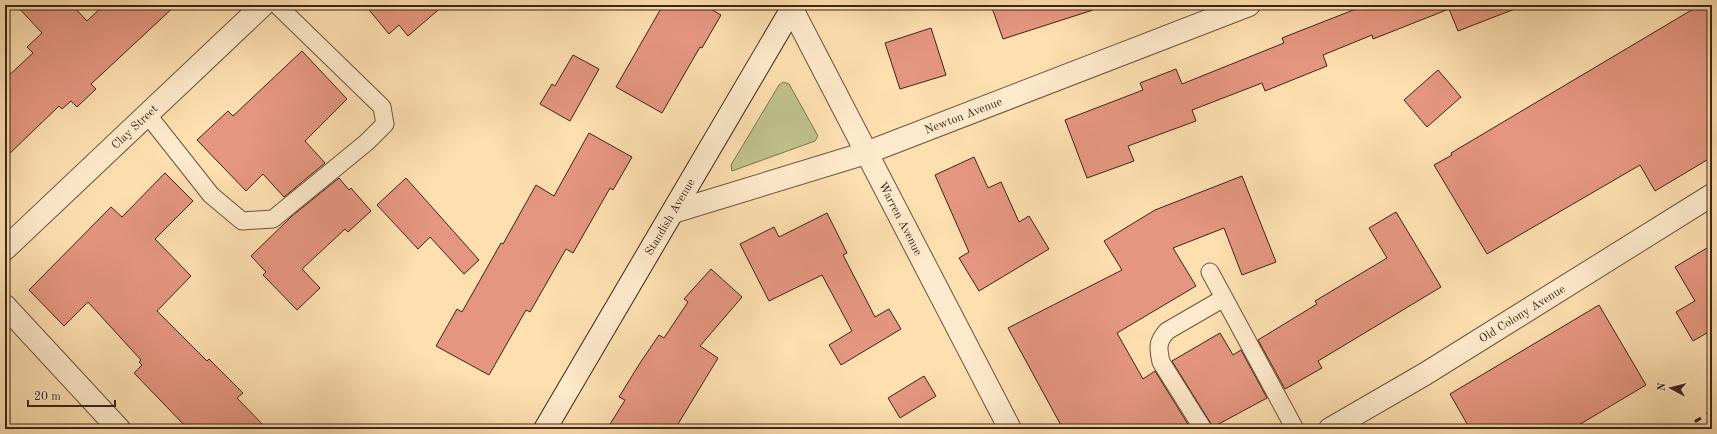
<svg xmlns="http://www.w3.org/2000/svg" width="1717" height="434" viewBox="0 0 1717 434" font-family="'Old Standard TT',serif">
<style>
.green{fill:#bfc28b;stroke:#7e7450}
.building{fill:#e59680;stroke:#3d2516}
.lines{fill:none;stroke-linecap:round;stroke-linejoin:round}
.lane-casing{stroke:#6d543c;stroke-width:19}
.street-casing{stroke:#6d543c;stroke-width:24}
.secondary-casing{stroke:#3d2516;stroke-width:24}
.lane{stroke:#feeacc;stroke-width:17}
.street{stroke:#feeacc;stroke-width:22}
.secondary{stroke:#feeacc;stroke-width:22}
.rail{stroke:#3d2516;stroke-width:3;stroke-dasharray:7 7;stroke-linecap:butt}
.labels{text-anchor:middle;stroke-width:3.5;stroke-linejoin:round;paint-order:stroke}
.street-label{font-size:12px;fill:#3d2516;stroke:#feeacc}
</style>
<rect width="100%" height="100%" fill="#fddfb0"/>
<filter id="stains"><feTurbulence type="fractalNoise" baseFrequency=".005" numOctaves="4"/><feColorMatrix values="0 0 0 0 .2 0 0 0 0 .09 0 0 0 0 .02 0 0 0 .5 -.17"/></filter>
<radialGradient id="worn" r=".72"><stop offset=".6" stop-color="#630" stop-opacity="0"/><stop offset="1" stop-color="#630" stop-opacity=".3"/></radialGradient>
<!-- green -->
<path class="green" d="M783,82L789,84L818,136L815,141L732,171L731,165L779,85Z"/>
<!-- building -->
<path class="building" d="M16,5H72L87,21L104,5H176L91,84L96,89L77,107L71,101L62,109L59,106L5,158V79L33,53L27,47L42,33Z
M365,5H444L408,36L399,25L389,34Z
M663,5H704L721,15L702,48L700,47L662,113L616,87Z
M991,5H1092L1093,10L1003,39Z
M1366,5H1520V7L1458,31L1449,9L1373,39L1372,35L1323,55L1327,66L1265,91L1262,83L1192,110L1196,121L1128,146L1134,161L1087,178L1065,120L1143,90L1140,83L1176,69L1182,84L1284,43L1282,38Z
M1700,5H1712V157L1655,191L1640,165L1487,254L1434,165L1452,155L1451,153Z
M931,28L946,75L900,89L885,43Z
M302,51L347,99L305,141L325,163L284,197L263,174L246,191L197,140L228,111L233,116Z
M573,55L599,69L570,121L540,104L552,84L555,86Z
M1438,70L1461,97L1427,127L1404,100Z
M589,133L632,157L613,190L610,188L573,253L566,249L530,312L526,310L489,375L436,346L457,309L462,312L501,243L503,244L536,185L554,196Z
M974,157L988,188L1001,182L1019,222L1029,216L1049,249L979,291L959,258L969,252L935,175Z
M165,173L193,201L155,239L191,276L157,311L207,361L209,359L243,393L237,398L267,429H188L134,373L142,365L139,362L141,360L88,302L64,326L29,290L111,207L122,217Z
M1242,176L1276,262L1242,275L1224,228L1173,248L1196,286L1117,333L1143,379L1155,371L1191,429H1063L1008,328L1122,270L1104,241L1155,210Z
M339,178L349,190L351,188L371,211L348,232L345,229L302,269L320,288L297,310L263,275L266,272L251,256L292,216Z
M406,178L479,260L464,274L430,237L418,249L377,205Z
M1396,212L1441,287L1318,361L1322,368L1285,389L1258,340L1317,304L1315,301L1387,258L1369,228Z
M827,213L847,253L843,255L875,317L889,309L901,329L841,365L829,345L852,331L822,275L769,301L740,244L774,227L779,237Z
M1712,245V330L1693,341L1676,312L1695,301L1675,267Z
M711,269L742,297L700,346L718,358L675,429H607L625,400L619,397L640,363L659,335L664,338L688,302L684,299Z
M1599,305L1646,385L1572,429H1470L1450,394Z
M1220,333L1233,355L1241,350L1267,398L1213,427L1172,361Z
M924,376L936,396L900,418L888,398Z"/>
<g class="lines">
<defs>
<path id="lane" d="M147,114L211,195L242,221L273,219L367,142L385,124L382,107L277,5
M1210,272L1295,429
M1203,429L1161,362C1158,348 1157,342 1167,331L1224,298"/>
<g id="street">
<path id="s1" d="M792,9L1010,429"/>
<path id="s2" d="M673,212L866,153L1249,5"/>
<path id="s3" d="M5,249L263,5"/>
<path d="M5,306L119,429"/>
<path id="s4" d="M1330,429L1425,374L1712,195"/>
</g>
<g id="secondary">
<path id="s5" d="M545,429L794,5"/>
</g>
</defs>
<!-- lane casing -->
<use href="#lane" class="lane-casing"/>
<!-- street casing -->
<use href="#street" class="street-casing"/>
<!-- secondary casing -->
<use href="#secondary" class="secondary-casing"/>
<!-- lane -->
<use href="#lane" class="lane"/>
<!-- street -->
<use href="#street" class="street"/>
<!-- secondary -->
<use href="#secondary" class="secondary"/>
<!-- rail -->
<path class="rail" d="M1683,429L1712,411"/>
</g>
<g class="labels">
<!-- street labels -->
<g class="street-label">
<text dy="4" stroke="none"><textPath href="#s2" startOffset="306">Newton Avenue</textPath></text>
<text dy="4" stroke="none"><textPath href="#s3" startOffset="178">Clay Street</textPath></text>
<text dy="4" stroke="none"><textPath href="#s5" startOffset="246">Standish Avenue</textPath></text>
<text dy="4" stroke="none"><textPath href="#s1" startOffset="236">Warren Avenue</textPath></text>
<text dy="4" stroke="none"><textPath href="#s4" startOffset="224">Old Colony Avenue</textPath></text>
</g>
</g>
<!-- margin -->
<rect width="1717" height="434" fill="none" stroke="#fddfb0" stroke-width="20"/>
<rect x="6" y="6" width="1705" height="422" fill="none" stroke="#3d2516" stroke-width="2"/>
<rect x="10" y="10" width="1697" height="414" fill="none" stroke="#3d2516"/>
<!-- north arrow -->
<g transform="translate(1671 388) rotate(277)" stroke="#feeacc" stroke-width="3" paint-order="stroke">
<path d="M0-3L7 15L0 10L-7 15Z" fill="#3d2516"/>
<text y="-6" font-size="11" font-weight="bold" text-anchor="middle" fill="#3d2516">N</text>
</g>
<!-- scale -->
<path d="M28 400v6h87v-6" fill="none" stroke="#3d2516" stroke-width="2"/>
<text x="34" y="400" font-size="12" fill="#3d2516" stroke="#feeacc" stroke-width="3" paint-order="stroke">20 m</text>
<rect width="100%" height="100%" filter="url(#stains)"/>
<rect width="100%" height="100%" fill="url(#worn)"/>
</svg>
